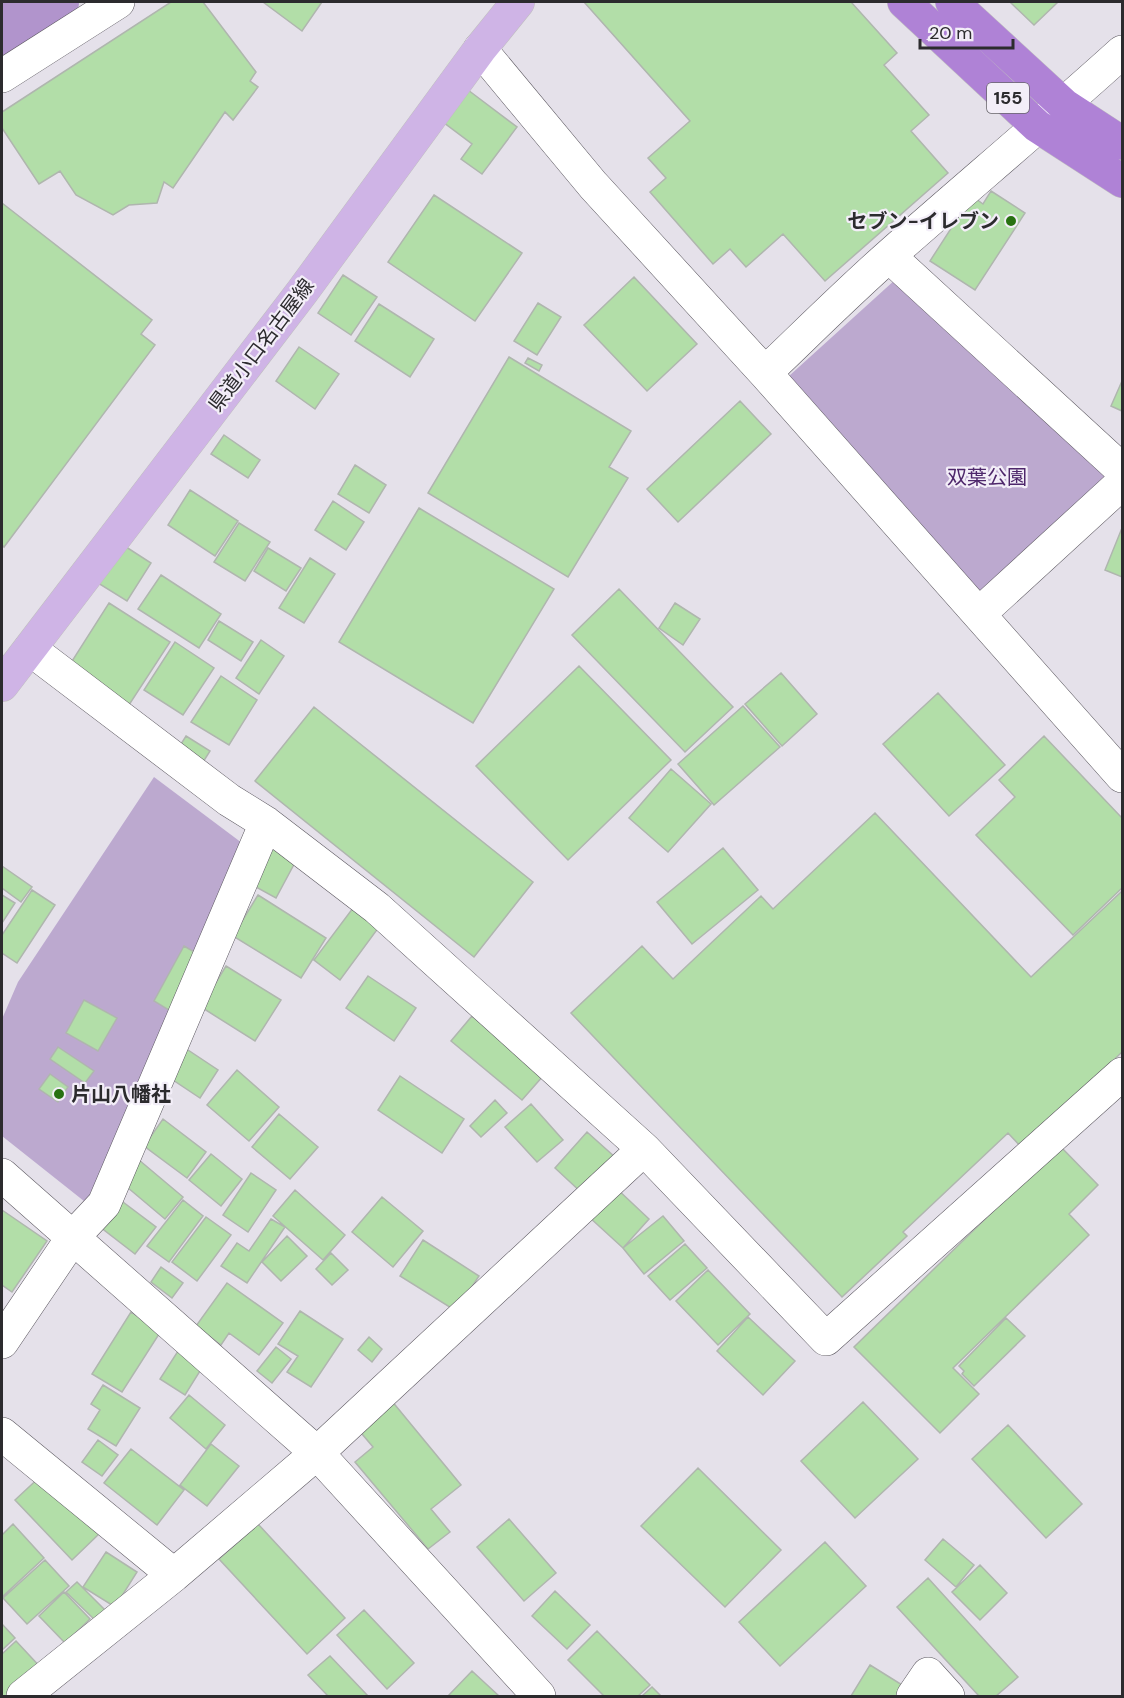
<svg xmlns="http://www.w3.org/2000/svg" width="1124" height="1698" viewBox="0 0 1124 1698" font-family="'DM Sans','Noto Sans JP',sans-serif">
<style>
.green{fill:#bca9cf}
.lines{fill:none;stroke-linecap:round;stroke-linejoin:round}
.river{stroke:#b194cc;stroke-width:56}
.building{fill:#b2dea8;stroke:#afb6ae;stroke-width:1.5}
.minor-casing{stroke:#5c5860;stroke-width:34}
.major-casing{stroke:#c0bfc0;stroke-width:34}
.highway-casing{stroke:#c0bfc0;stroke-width:34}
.minor{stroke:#fff;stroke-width:33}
.major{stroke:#cfb4e6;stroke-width:33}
.highway{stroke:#af82d6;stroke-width:33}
.poi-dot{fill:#287112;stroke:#f3eef8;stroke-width:2}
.labels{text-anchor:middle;stroke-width:4.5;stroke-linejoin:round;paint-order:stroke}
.shield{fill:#f3eef8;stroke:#68666b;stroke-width:1.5}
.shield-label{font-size:18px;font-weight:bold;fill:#2c2b2e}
.poi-label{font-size:20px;font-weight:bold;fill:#2c2b2e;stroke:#f3eef8;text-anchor:end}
.street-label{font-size:20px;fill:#2c2b2e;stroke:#f3eef8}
.park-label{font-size:20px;fill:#4e276b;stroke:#f3eef8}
</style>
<rect width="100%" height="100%" fill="#e5e1ea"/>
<!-- green -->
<path class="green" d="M896,279L1111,478L982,598L789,376Z
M154,777L250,849L94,1209L2,1136V1019L18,982Z"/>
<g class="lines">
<!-- river -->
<path class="river" d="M2,34L51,2"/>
</g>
<!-- building -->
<path class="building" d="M171,2H203L256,72L250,81L258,87L233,120L225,112L173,188L164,182L157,203L129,205L113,215L76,195L60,171L39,184L2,128V112Z
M263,2H322L302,31Z
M584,2H851L897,53L884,65L929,115L911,131L948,173L825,281L783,234L746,267L730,249L713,264L650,192L666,178L648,158L690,121Z
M1010,2H1058L1034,25Z
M468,90L517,127L482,174L461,159L472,144L443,122Z
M991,191L1025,213L975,290L930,261L972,196L983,204Z
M434,195L522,253L475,321L388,262Z
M2,203L152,320L141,334L155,345L4,547L2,545Z
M343,275L377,297L351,335L318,313Z
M634,277L697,344L647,391L584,325Z
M538,303L561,317L537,355L514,341Z
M379,304L434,339L410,377L355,341Z
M299,347L339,374L315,409L276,381Z
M509,357L631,431L609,467L628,478L568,577L428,493Z
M528,358L542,365L539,371L525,363Z
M1122,381V411L1111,406Z
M740,401L771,434L678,522L647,489Z
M224,435L260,460L248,478L211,454Z
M355,465L386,485L369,513L338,494Z
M190,490L238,521L215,556L168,525Z
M333,501L364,522L346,550L315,530Z
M419,508L554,589L473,723L339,642Z
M239,523L270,542L245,581L214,562Z
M1122,528V577L1105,570Z
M123,545L151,563L127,601L98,583Z
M268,548L301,568L286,591L254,571Z
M310,558L335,574L304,623L279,608Z
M161,575L221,614L199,648L138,609Z
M619,589L733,707L685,752L572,635Z
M109,603L170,642L127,708L67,669Z
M675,603L700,619L683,645L659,628Z
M219,621L253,642L241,661L208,640Z
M261,640L284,656L259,694L236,678Z
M175,642L214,668L183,715L144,690Z
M579,666L671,760L568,860L476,766Z
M781,673L817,714L782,746L745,704Z
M221,676L257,700L229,745L191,722Z
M938,693L1005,765L949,816L883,744Z
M743,706L780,747L714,805L678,764Z
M314,707L533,882L474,957L255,781Z
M186,736L210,751L200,767L176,752Z
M1044,736L1122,818V888L1073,935L976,835L1015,797L999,780Z
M671,769L711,804L668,852L629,818Z
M875,813L1031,977L1121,892L1122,893V1052L1022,1148L1008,1133L903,1232L907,1236L842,1297L571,1013L642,946L673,979L761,896L773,909Z
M271,840L299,855L276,898L247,882Z
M723,848L758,890L692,944L657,902Z
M2,866L32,887L21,902L2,888Z
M32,890L55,905L17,963L2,953V935Z
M2,895L15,903L2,923Z
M258,895L326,938L301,978L233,936Z
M353,908L379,927L340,980L314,960Z
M184,946L203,957L172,1012L154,1001Z
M226,966L281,1000L255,1041L201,1007Z
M368,976L416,1008L394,1041L346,1008Z
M84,1000L117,1018L98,1051L66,1033Z
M472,1016L543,1076L522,1100L451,1041Z
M182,1046L218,1070L200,1098L164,1074Z
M58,1047L94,1071L85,1083L50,1059Z
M237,1070L279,1107L249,1141L207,1105Z
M50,1074L68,1087L58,1102L39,1089Z
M400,1076L464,1119L442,1153L378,1110Z
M495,1100L507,1113L481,1137L470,1126Z
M531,1104L563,1140L537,1162L505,1127Z
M279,1114L318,1147L290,1179L252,1147Z
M163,1119L206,1152L187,1178L144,1146Z
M587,1132L616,1158L583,1194L555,1168Z
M1060,1146L1098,1185L1069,1214L1089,1235L953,1368L979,1394L940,1433L854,1347Z
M211,1154L242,1179L221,1206L189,1180Z
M139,1160L183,1197L165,1219L121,1182Z
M251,1173L276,1190L248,1232L223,1215Z
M615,1187L649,1219L623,1248L588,1216Z
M295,1190L345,1235L323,1260L273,1216Z
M115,1196L156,1227L135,1254L95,1223Z
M382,1197L423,1231L393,1267L352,1232Z
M183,1200L203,1216L169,1262L147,1246Z
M2,1210L47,1241L12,1292L2,1285Z
M663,1216L684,1241L644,1274L623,1248Z
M206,1217L231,1235L197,1281L172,1262Z
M271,1219L285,1227L247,1283L221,1266L237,1243L249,1251Z
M287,1236L307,1256L281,1281L262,1262Z
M423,1240L479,1276L456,1311L400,1276Z
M685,1244L707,1268L670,1300L648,1276Z
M331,1253L348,1270L332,1285L316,1269Z
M161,1267L183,1283L172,1298L151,1282Z
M708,1270L750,1314L718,1345L676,1301Z
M227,1283L283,1323L259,1355L229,1333L221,1345L196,1326Z
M300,1311L343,1339L311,1387L287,1372L298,1356L278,1344Z
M131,1312L161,1331L122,1392L92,1374Z
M748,1317L795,1361L763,1395L717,1351Z
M1006,1318L1025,1336L974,1386L962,1374L964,1371L959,1366Z
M369,1337L382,1349L372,1362L358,1350Z
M276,1347L291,1359L272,1383L257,1371Z
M180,1348L205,1363L185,1395L160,1379Z
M103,1385L140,1408L116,1446L88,1429L100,1410L91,1404Z
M189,1395L225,1425L206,1449L170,1418Z
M391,1400L461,1485L431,1509L450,1532L428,1549L355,1462L373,1447L357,1428Z
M863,1402L918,1459L855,1518L801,1461Z
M1008,1425L1082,1504L1046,1538L972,1459Z
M98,1440L118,1455L102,1476L82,1462Z
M211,1444L239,1466L207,1506L180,1485Z
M131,1449L184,1490L157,1525L104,1483Z
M698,1468L781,1550L725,1607L641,1526Z
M44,1473L100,1533L72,1560L15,1500Z
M509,1519L556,1573L524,1601L477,1547Z
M13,1524L44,1558L2,1597V1535Z
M258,1524L345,1618L307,1654L219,1559Z
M943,1539L974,1565L956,1587L925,1560Z
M825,1542L866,1586L780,1666L739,1622Z
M106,1552L137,1572L115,1607L83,1587Z
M45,1560L69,1586L27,1624L3,1598Z
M980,1565L1007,1593L980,1620L952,1592Z
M928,1578L1018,1677L996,1696H979L897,1607Z
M77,1582L107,1612L97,1622L66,1592Z
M555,1591L590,1625L567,1649L532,1616Z
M64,1592L90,1619L65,1643L39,1616Z
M364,1610L414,1663L387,1689L337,1635Z
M2,1624L15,1638L2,1650Z
M597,1631L650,1685L638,1696H604L568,1660Z
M16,1641L43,1670L14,1696H2V1654Z
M330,1656L368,1696H328L308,1675Z
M870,1665L907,1688L901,1696H851Z
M472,1671L499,1696H448Z
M652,1687L661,1696H642Z"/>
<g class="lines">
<defs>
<path id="minor" d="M480,49L593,185L765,373L1122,776
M2,76L118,2
M889,256L1122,470
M765,373C807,333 848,292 891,254C968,186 1047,120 1122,52
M979,614L1122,483
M30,649L229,800L266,823L377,908L644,1149L826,1339L1122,1074
M2,1175L317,1453L539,1696
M2,1342L73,1237L104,1204L266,823
M2,1434L174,1575
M23,1696L174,1575L317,1453L644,1149
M913,1696L928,1674L948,1696"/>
<path id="major" d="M2,685L302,292L480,49L518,2"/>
<path id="highway" d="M904,2L1037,126L1122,181
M952,2L1064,105L1122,143"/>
</defs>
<!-- minor casing -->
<use href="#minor" class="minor-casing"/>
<!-- major casing -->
<use href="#major" class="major-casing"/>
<!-- highway casing -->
<use href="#highway" class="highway-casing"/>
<!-- minor -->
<use href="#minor" class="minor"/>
<!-- major -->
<use href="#major" class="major"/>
<!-- highway -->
<use href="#highway" class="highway"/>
</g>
<!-- markers -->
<g class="poi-dot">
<circle cx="1011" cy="221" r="6"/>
<circle cx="59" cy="1094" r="6"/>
</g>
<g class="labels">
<!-- shield labels -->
<rect class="shield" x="987" y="83" width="42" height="30" rx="4.5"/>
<g class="shield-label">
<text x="1008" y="104">155</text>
</g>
<!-- poi labels -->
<g class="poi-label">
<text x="999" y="228">セブン-イレブン</text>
<text x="71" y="1101" text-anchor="start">片山八幡社</text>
</g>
<!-- street labels -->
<g class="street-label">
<text transform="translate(261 345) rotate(-53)" y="7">県道小口名古屋線</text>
</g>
<!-- park labels -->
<g class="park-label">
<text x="987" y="484">双葉公園</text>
</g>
</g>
<!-- border -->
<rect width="1124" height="1698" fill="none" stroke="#2c2b2e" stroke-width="6"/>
<!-- scale -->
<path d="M920 39v9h93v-9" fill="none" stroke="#2c2b2e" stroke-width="3"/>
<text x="929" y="39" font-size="18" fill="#2c2b2e" stroke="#f3eef8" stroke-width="4.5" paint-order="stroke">20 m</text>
</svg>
